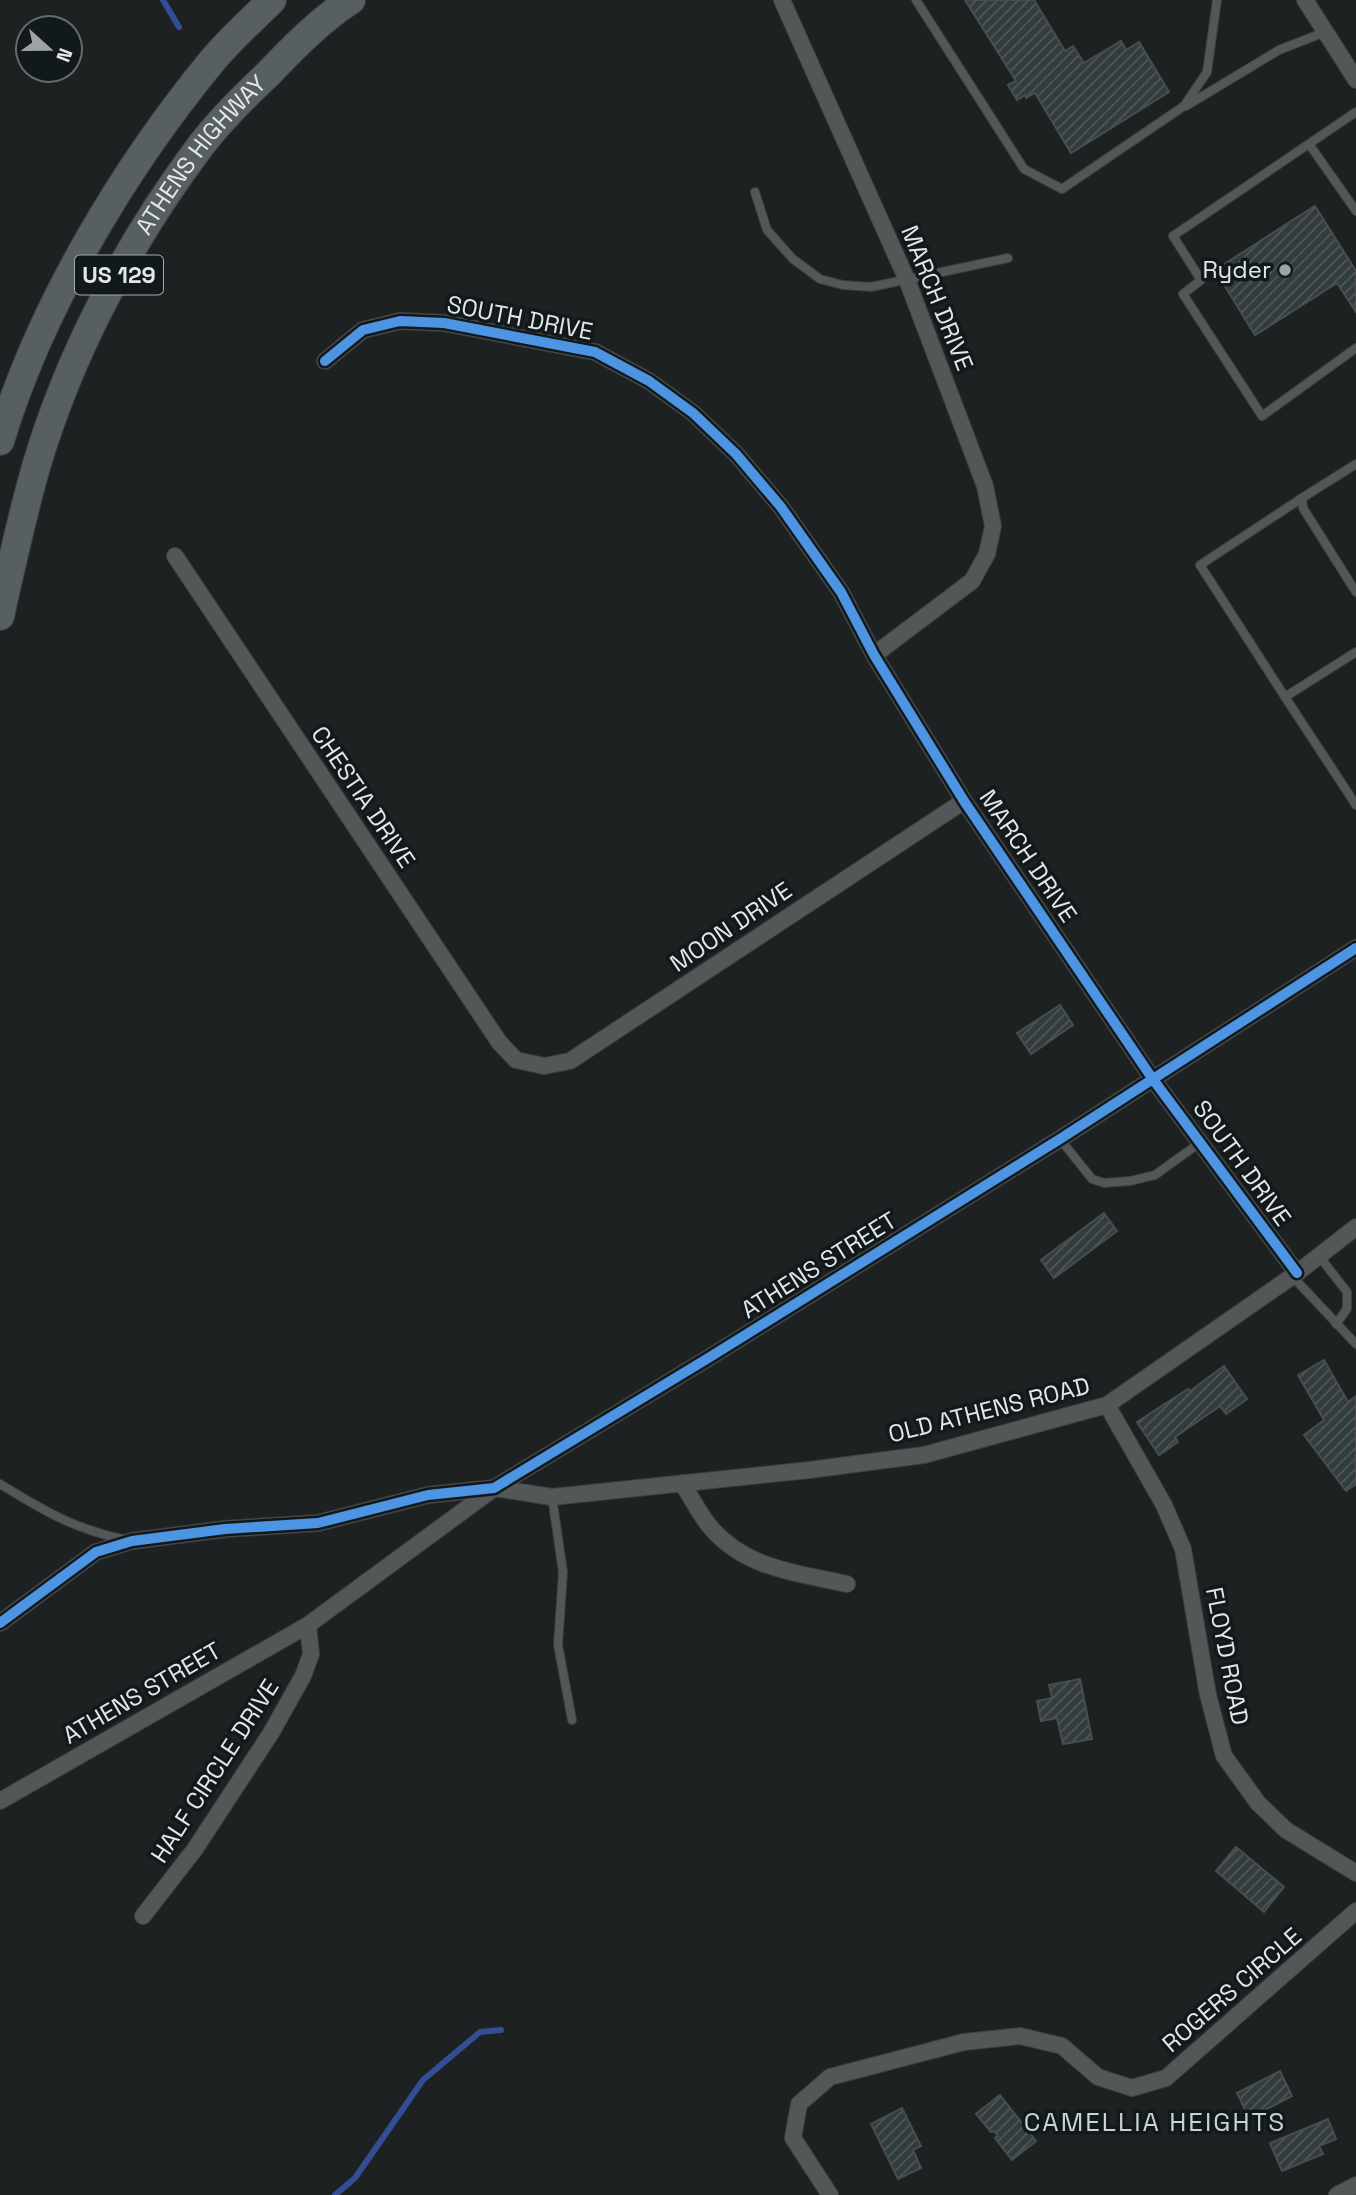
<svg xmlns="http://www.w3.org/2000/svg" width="1356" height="2195" viewBox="0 0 1356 2195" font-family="'Space Grotesk',sans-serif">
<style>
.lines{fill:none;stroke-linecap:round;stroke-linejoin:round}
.stream{stroke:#334e94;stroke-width:6}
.building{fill:url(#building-hatch);stroke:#4a4c4d;stroke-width:2}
.lane-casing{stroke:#3c3e3f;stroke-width:10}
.street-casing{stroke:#3c3e3f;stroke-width:18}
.highway-casing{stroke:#3c3e3f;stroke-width:30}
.lane{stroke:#545758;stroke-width:8}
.street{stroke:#545758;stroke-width:16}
.highway{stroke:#575f63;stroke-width:28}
.cycleway-casing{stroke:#12191a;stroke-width:15}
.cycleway{stroke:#4d94e3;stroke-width:10}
.poi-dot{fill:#9ea2a3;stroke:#12191a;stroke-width:2.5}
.labels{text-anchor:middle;stroke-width:7;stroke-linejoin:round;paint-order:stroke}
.shield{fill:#12191a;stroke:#a4a9ab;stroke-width:2}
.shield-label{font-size:23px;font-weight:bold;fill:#e3e7e9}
.street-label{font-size:24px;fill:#e3e7e9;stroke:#12191a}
.poi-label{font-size:24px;fill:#e3e7e9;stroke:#12191a;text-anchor:end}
.neighbourhood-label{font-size:26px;letter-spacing:2px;fill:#c9d2d4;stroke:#12191a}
</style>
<defs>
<pattern id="building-hatch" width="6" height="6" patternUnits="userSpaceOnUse" patternTransform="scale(1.75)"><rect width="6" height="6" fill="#323c3c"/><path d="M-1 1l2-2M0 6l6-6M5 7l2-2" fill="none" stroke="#505858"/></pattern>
</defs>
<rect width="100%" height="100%" fill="#1e2122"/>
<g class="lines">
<!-- stream -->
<path class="stream" d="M163,0L179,27
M335,2195L355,2178L423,2080L480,2032L501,2030"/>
</g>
<!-- building -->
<path class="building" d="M965,0H1034L1065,51L1073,46L1084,63L1121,41L1126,50L1139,42L1169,92L1071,153L1035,93L1026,98L1025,95L1017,100L1008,85L1016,81Z
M1315,206L1356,271V312L1337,283L1255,335L1215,270Z
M1060,1005L1073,1025L1031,1054L1017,1033Z
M1104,1213L1117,1231L1054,1278L1041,1260Z
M1324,1360L1348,1402L1356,1396V1484L1346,1491L1304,1435L1324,1420L1298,1375Z
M1224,1366L1247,1399L1226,1414L1220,1406L1175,1437L1178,1442L1159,1455L1137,1422L1188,1389L1190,1391Z
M1080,1679L1092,1739L1063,1744L1057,1718L1041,1721L1037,1701L1052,1698L1049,1685Z
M1236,1847L1284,1887L1264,1912L1216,1871Z
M1280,2071L1292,2096L1249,2118L1237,2093Z
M1000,2095L1036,2141L1012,2160L995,2138L998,2136L994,2131L991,2132L976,2114Z
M902,2108L921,2146L913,2150L921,2168L898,2179L871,2124Z
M1328,2119L1336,2139L1319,2146L1323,2154L1282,2171L1270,2143Z"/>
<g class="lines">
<defs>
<path id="lane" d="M916,0L1024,169L1062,189L1184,106L1207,72L1217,0
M1186,106L1279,50L1325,32
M1356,112L1173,236L1201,280L1183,294L1262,416L1356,348
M1309,144L1356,211
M755,192L767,230L793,259L820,279L843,285L871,287L1008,258
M1356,464L1302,498L1303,508L1356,592
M1356,652L1285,697L1356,805
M1285,697L1200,565L1302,498
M1060,1139L1092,1179L1104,1183L1130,1181L1155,1175L1201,1142
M1319,1256L1347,1292V1309L1336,1324
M1292,1276L1356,1344
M0,1484C44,1511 74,1529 126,1540
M552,1497L563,1572L558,1645L572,1720"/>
<path id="street" d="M782,0L907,280L985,486L993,526L987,554L972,581L874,655
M1305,0L1356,80
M325,361L363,330L400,321L444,323L595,352L649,381L693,413L736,454L781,507L841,592L874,655L964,801L1152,1078L1297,1273
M175,556L499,1042L516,1060L544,1066L570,1061L964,801
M1107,1405L1164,1505L1183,1549L1208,1695L1224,1756L1258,1803L1286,1830L1356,1873
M682,1483C692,1498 700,1516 712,1529C747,1569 798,1573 847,1584
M494,1488L552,1497L809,1470L924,1455L1107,1405L1297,1273L1356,1227
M0,1623L96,1552L132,1541L225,1529L318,1523L428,1495L494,1488L710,1357L1060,1139L1356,948
M0,1801L308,1625L493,1489
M143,1916L195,1849L271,1733L303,1676L311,1654L308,1625
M830,2195L793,2138L799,2104L830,2077L964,2042L1020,2036L1062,2046L1098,2077L1132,2088L1166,2078L1356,1911
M1337,2195L1356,2185"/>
<g id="highway">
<path d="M0,441C40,308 124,168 212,61C230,39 252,20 272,0"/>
<path id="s1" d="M0,616C11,566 22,516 36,467C69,355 127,245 196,152C216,124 243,98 268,74C293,48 320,20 351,0"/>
</g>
</defs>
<!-- lane casing -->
<use href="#lane" class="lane-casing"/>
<!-- street casing -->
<use href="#street" class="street-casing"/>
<!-- highway casing -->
<use href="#highway" class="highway-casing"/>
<!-- lane -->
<use href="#lane" class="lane"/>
<!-- street -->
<use href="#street" class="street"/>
<!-- highway -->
<use href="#highway" class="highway"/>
<defs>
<path id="cycleway" d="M325,361L363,330L400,321L444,323L595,352L649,381L693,413L736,454L781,507L841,592L874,655L964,801L1152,1078L1297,1273
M0,1623L96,1552L132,1541L225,1529L318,1523L428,1495L494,1488L710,1357L1060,1139L1356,948"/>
</defs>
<!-- cycleway casing -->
<use href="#cycleway" class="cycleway-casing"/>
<!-- cycleway -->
<use href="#cycleway" class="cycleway"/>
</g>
<!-- markers -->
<circle class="poi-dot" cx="1285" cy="270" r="7"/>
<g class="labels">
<!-- shield labels -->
<rect class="shield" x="75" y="255.5" width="88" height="39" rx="5"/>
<g class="shield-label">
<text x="119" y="283">US 129</text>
</g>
<!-- street labels -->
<g class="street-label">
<text dy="8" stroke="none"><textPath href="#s1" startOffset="509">ATHENS HIGHWAY</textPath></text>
<text transform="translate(937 298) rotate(68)" y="8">MARCH DRIVE</text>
<text transform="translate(520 318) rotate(11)" y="8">SOUTH DRIVE</text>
<text transform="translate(363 797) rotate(56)" y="8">CHESTIA DRIVE</text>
<text transform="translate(1028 856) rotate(56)" y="8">MARCH DRIVE</text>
<text transform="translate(731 927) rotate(-34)" y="8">MOON DRIVE</text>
<text transform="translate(1242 1163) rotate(54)" y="8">SOUTH DRIVE</text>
<text transform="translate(819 1265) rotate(-32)" y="8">ATHENS STREET</text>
<text transform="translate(989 1410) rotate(-14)" y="8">OLD ATHENS ROAD</text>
<text transform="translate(1227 1656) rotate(79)" y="8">FLOYD ROAD</text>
<text transform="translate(142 1693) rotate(-30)" y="8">ATHENS STREET</text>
<text transform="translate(215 1771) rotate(-57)" y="8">HALF CIRCLE DRIVE</text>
<text transform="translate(1232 1990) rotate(-41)" y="8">ROGERS CIRCLE</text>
</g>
<!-- poi labels -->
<g class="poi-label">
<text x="1271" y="278">Ryder</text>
</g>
<!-- neighbourhood labels -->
<g class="neighbourhood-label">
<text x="1155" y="2131">CAMELLIA HEIGHTS</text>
</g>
</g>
<!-- north arrow -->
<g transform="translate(49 49) rotate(111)"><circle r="33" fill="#12191a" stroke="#666b6d" stroke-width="2"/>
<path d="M0-5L12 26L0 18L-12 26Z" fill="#9ea2a3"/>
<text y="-10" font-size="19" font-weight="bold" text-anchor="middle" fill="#e3e7e9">N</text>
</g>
</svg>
